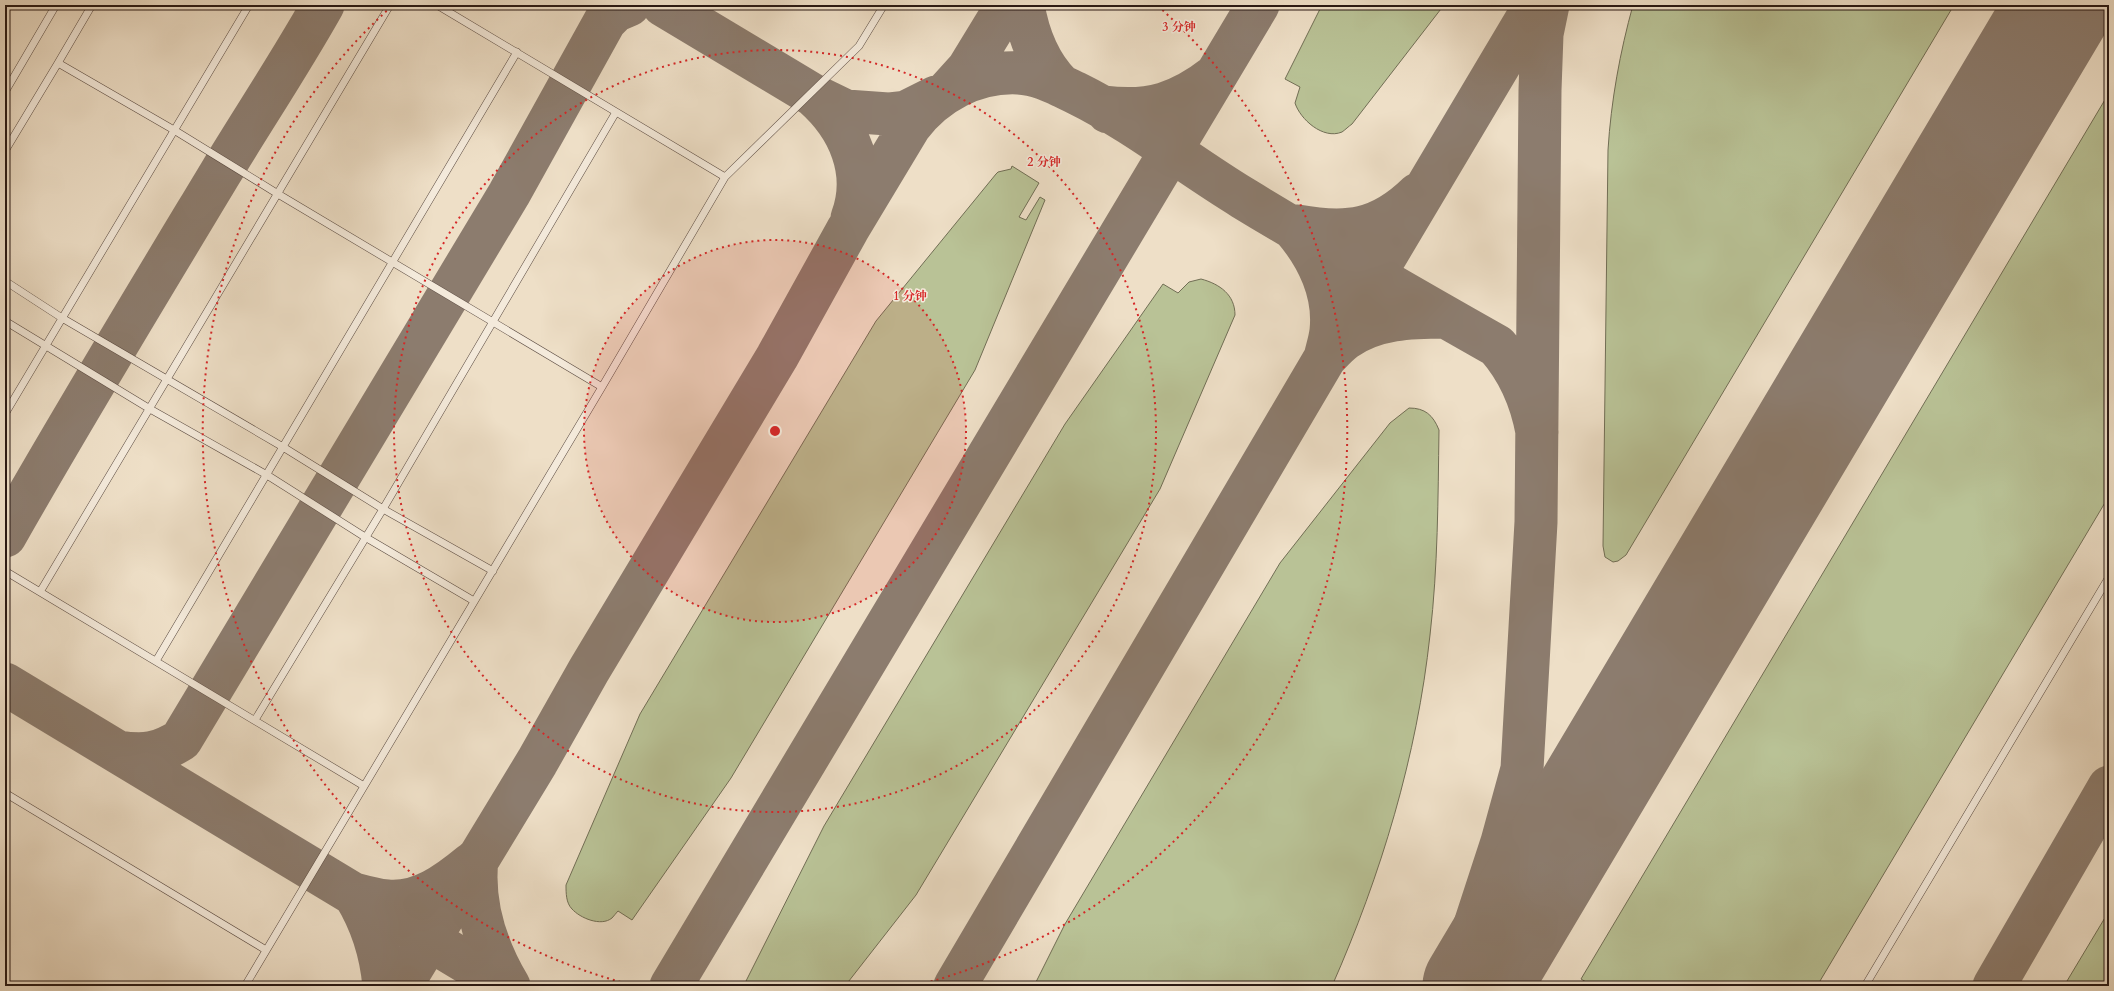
<svg xmlns="http://www.w3.org/2000/svg" width="2114" height="991" viewBox="0 0 2114 991" font-family="Cardo,'Noto Serif SC',serif">
<style>
.green{fill:#b9c296;stroke:#716e55}
.lines{fill:none;stroke-linecap:round;stroke-linejoin:round}
.taxiway{stroke:#8c7c6e;stroke-width:43}
.runway{stroke:#8c7c6e;stroke-width:107}
.service-casing{stroke:#5a4a41;stroke-width:8}
.service{stroke:#f4eadb;stroke-width:7}
.ring{fill:none;stroke:#d62828;stroke-width:2;stroke-dasharray:2 4}
.centre{fill:#d62828;stroke:#f4eadb;stroke-width:2}
.ring-label{font-size:12px;text-anchor:middle;font-weight:bold;fill:#d62828;stroke:#f4eadb;stroke-width:3;stroke-linejoin:round;paint-order:stroke}
</style>
<rect width="100%" height="100%" fill="#eedfc7"/>
<filter id="stains"><feTurbulence type="fractalNoise" baseFrequency=".005" numOctaves="4"/><feColorMatrix values="0 0 0 0 .2 0 0 0 0 .09 0 0 0 0 .02 0 0 0 .5 -.17"/></filter>
<radialGradient id="worn" r=".72"><stop offset=".6" stop-color="#630" stop-opacity="0"/><stop offset="1" stop-color="#630" stop-opacity=".3"/></radialGradient>
<!-- green -->
<path class="green" d="M1322,5H1444L1352,124C1349,126 1345,130 1342,132C1323,140 1300,119 1295,103L1300,87L1285,79Z
M1633,5H1954L1626,555L1618,561L1613,562L1605,557L1603,546L1608,150C1611,101 1620,52 1633,5Z
M2109,93V496L1817,986H1593L1581,979Z
M1012,166L1039,183L1019,217L1026,220L1040,197L1045,200L975,370L731,778L632,920L618,911C616,913 614,916 612,918C601,927 580,918 572,909C566,903 566,893 566,885L640,714L876,321L996,174L998,172L1011,169Z
M1201,279C1220,284 1235,295 1235,315L1160,489L916,895L845,986L744,985L824,826L1065,424L1163,284L1178,293L1189,282Z
M1409,408C1425,408 1433,415 1439,430C1438,498 1438,567 1430,635C1417,756 1381,875 1332,986H1034L1065,924L1280,563L1390,423Z
M2109,911V986H2064Z"/>
<g class="lines">
<!-- taxiway -->
<path class="taxiway" d="M663,5L813,95L846,111L888,114L906,112L936,97
M1023,5C1028,35 1039,64 1061,86
M949,90L968,69L1007,5
M814,96C849,127 869,172 852,218
M1108,112L1104,107C1150,113 1180,103 1216,75
M1297,226C1348,235 1380,231 1418,194
M1294,229C1318,257 1335,293 1331,331C1330,340 1327,349 1325,358C1331,352 1338,344 1345,339C1375,318 1411,317 1446,317
M5,536C75,413 148,293 221,172C255,116 291,62 323,5
M5,684L506,986
M118,752C145,756 158,754 181,740L509,194L605,21L615,11L629,5
M477,859C472,904 486,947 509,986
M384,986C381,952 372,923 354,894C365,897 376,900 387,901C420,904 448,883 471,864
M401,986L537,762L589,670L777,357L848,229L910,126C935,93 975,71 1018,73C1039,74 1057,84 1076,93C1135,122 1187,164 1243,198C1327,249 1412,298 1497,346C1519,371 1531,399 1537,432
M671,986L1258,5
M955,986L1325,358L1535,5
M1455,986L1502,842L1522,769L1536,522L1540,90L1542,34L1548,5
M1994,986L2109,787"/>
<!-- runway -->
<path class="runway" d="M1476,986L2060,5"/>
<defs>
<path id="service" d="M437,5L725,177
M58,63L92,5
M5,92L56,5
M5,151L58,63L174,130L278,194L602,387
M5,281L62,318L283,447L383,509L493,571
M5,321L150,409L267,475L365,537L474,601
M5,414L249,5
M5,571L364,786
M40,592L390,5
M156,661L517,52
M255,720L383,509L616,112
M5,793L266,950
M245,986L602,387L725,177L859,46L884,5
M1865,986L2109,577"/>
</defs>
<!-- service casing -->
<use href="#service" class="service-casing"/>
<!-- service -->
<use href="#service" class="service"/>
</g>
<!-- distance rings -->
<circle cx="775" cy="431" r="191" fill="#d62828" fill-opacity=".12"/>
<g class="ring">
<circle cx="775" cy="431" r="191"/>
<circle cx="775" cy="431" r="381"/>
<path d="M632 985A572 572 0 0 1 392 6M1158 6A572 572 0 0 1 918 985"/>
</g>
<circle cx="775" cy="431" r="6" class="centre"/>
<g class="ring-label">
<text x="1179" y="31">3 分钟</text>
<text x="1044" y="166">2 分钟</text>
<text x="910" y="300">1 分钟</text>
</g>
<!-- margin -->
<rect width="2114" height="991" fill="none" stroke="#eedfc7" stroke-width="20"/>
<rect x="6" y="6" width="2102" height="979" fill="none" stroke="#291914" stroke-width="2"/>
<rect x="10" y="10" width="2094" height="971" fill="none" stroke="#291914"/>
<rect width="100%" height="100%" filter="url(#stains)"/>
<rect width="100%" height="100%" fill="url(#worn)"/>
</svg>
